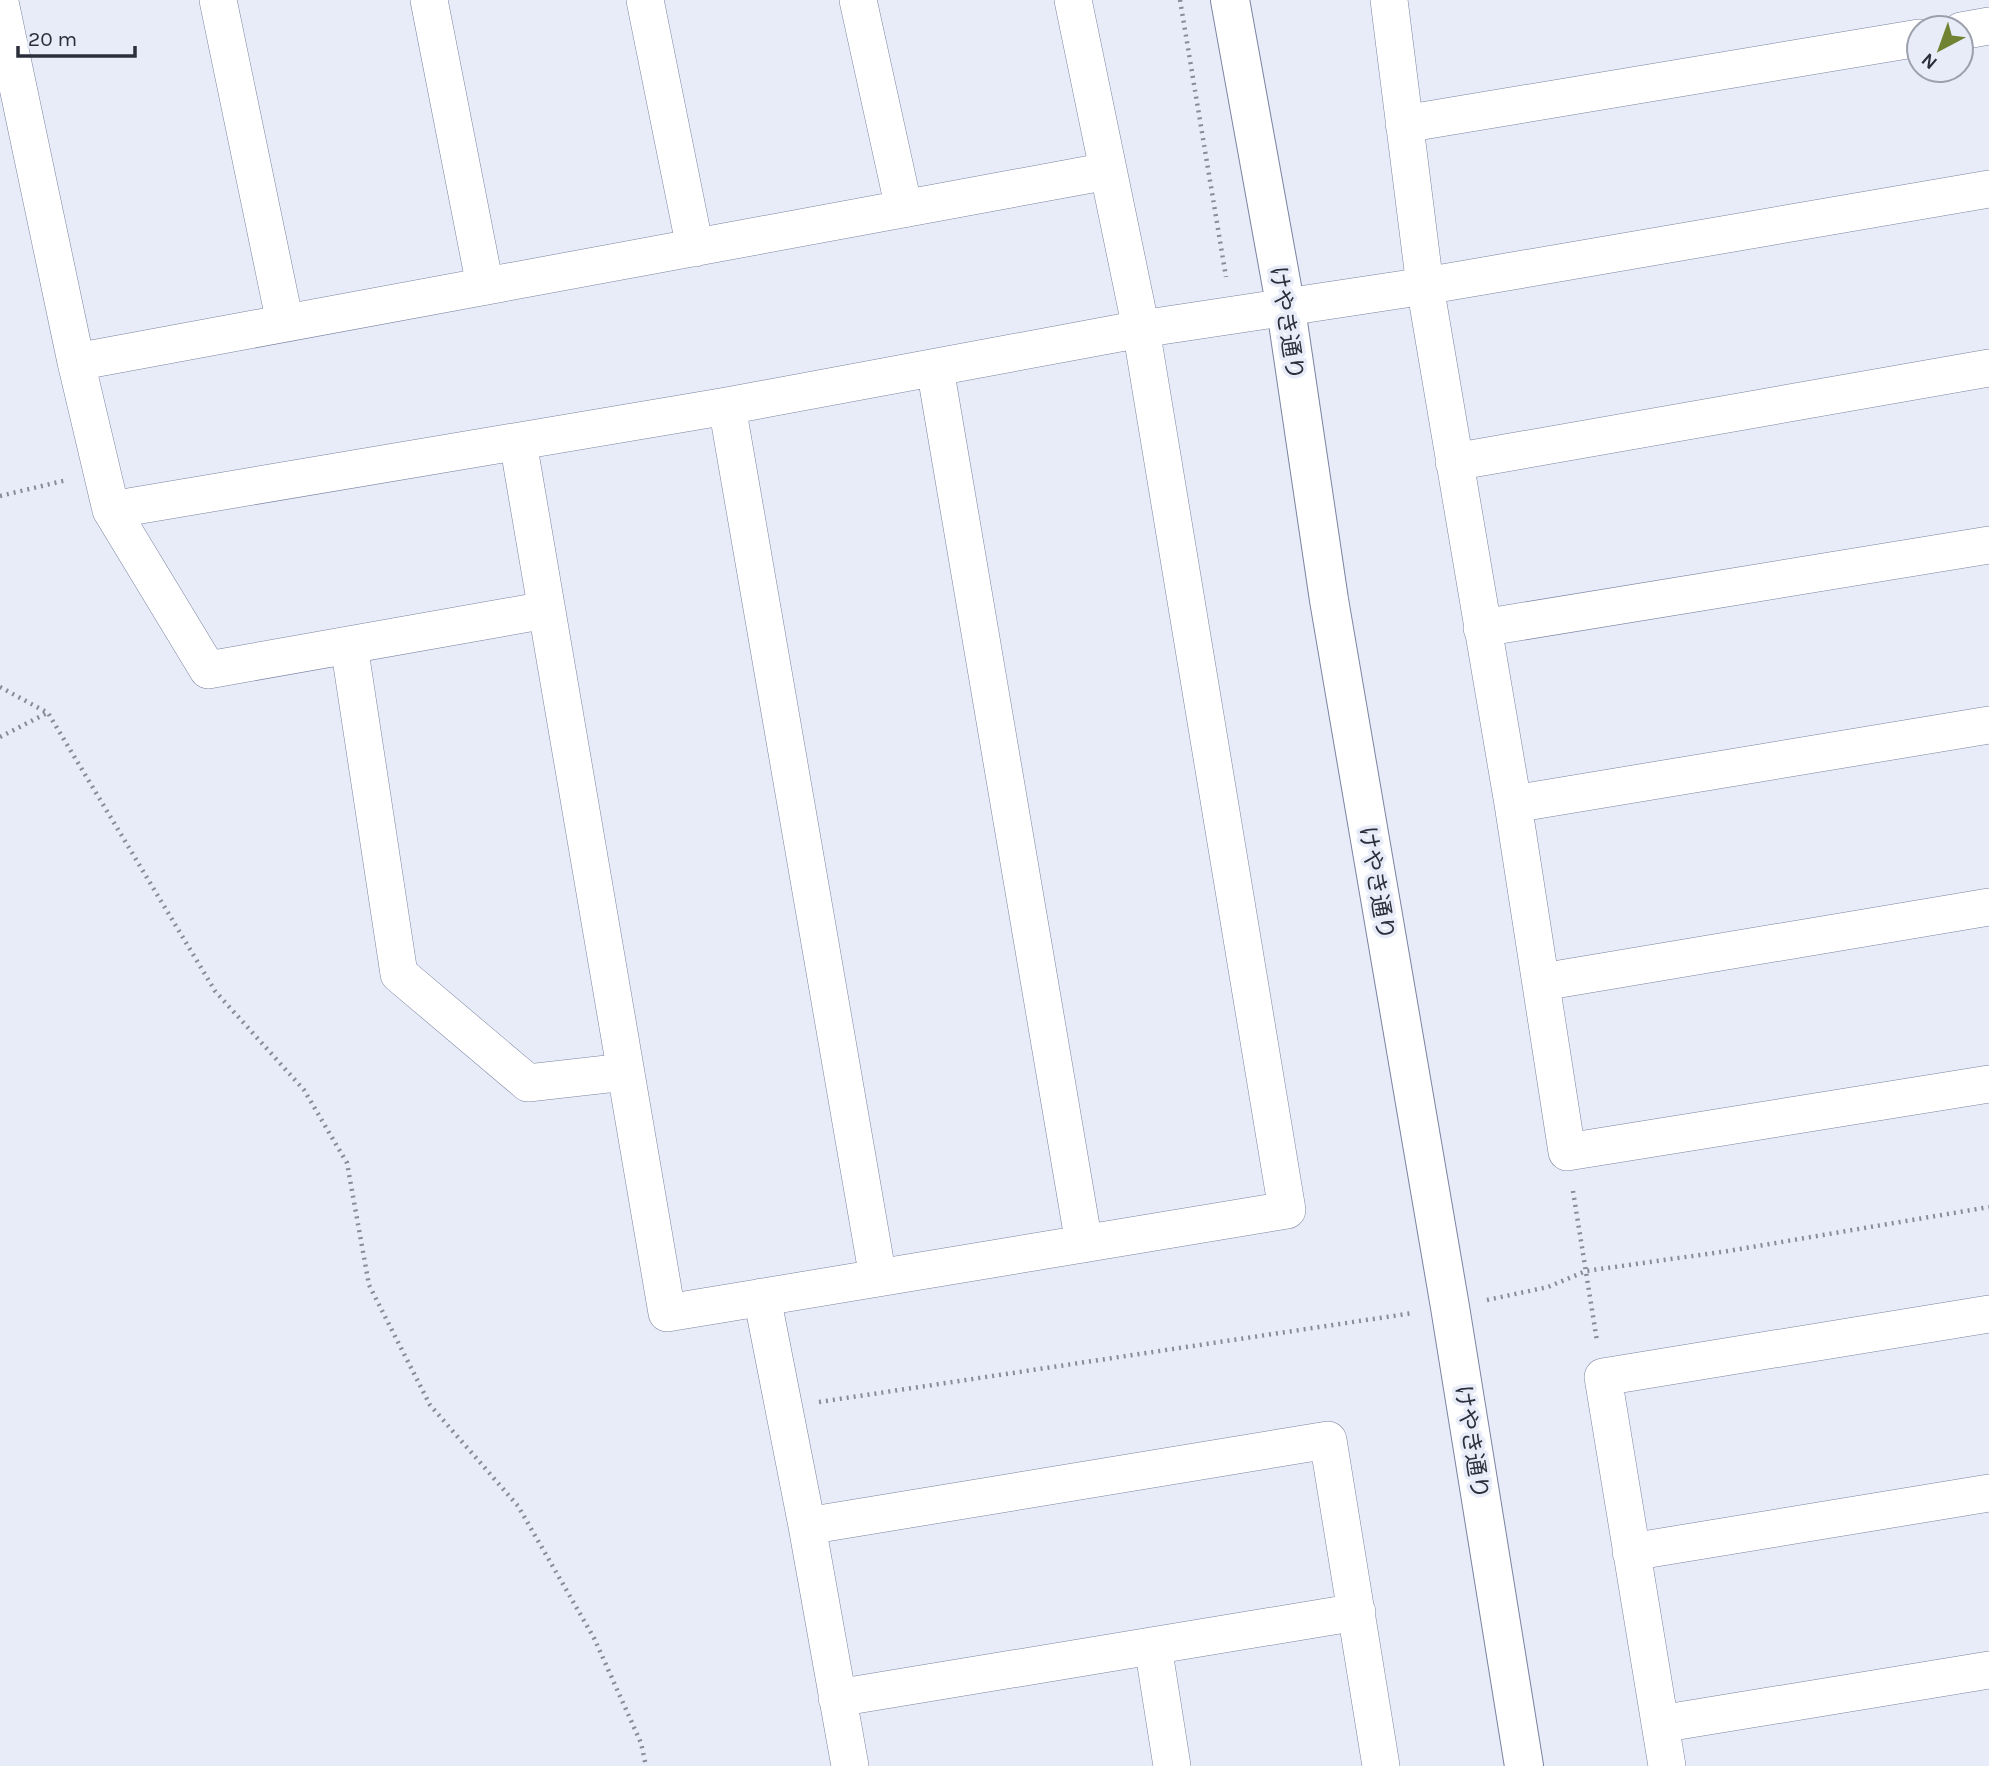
<svg xmlns="http://www.w3.org/2000/svg" width="1989" height="1766" viewBox="0 0 1989 1766" font-family="Karla,'Noto Sans JP',sans-serif">
<style>
.lines{fill:none;stroke-linecap:round;stroke-linejoin:round}
.minor-casing{stroke:#7a83a0;stroke-width:38}
.tertiary-casing{stroke:#7a83a0;stroke-width:40}
.path{stroke:#888c98;stroke-width:4.5;stroke-dasharray:2 5;stroke-linecap:butt}
.minor{stroke:#fff;stroke-width:37}
.tertiary{stroke:#fff;stroke-width:38}
.labels{text-anchor:middle;stroke-width:7;stroke-linejoin:round;paint-order:stroke}
.street-label{font-size:23px;fill:#2b2f3b;stroke:#e8ecf9}
</style>
<rect width="100%" height="100%" fill="#e8ecf9"/>
<g class="lines">
<defs>
<path id="minor" d="M218,0L285,323
M429,0L485,286
M645,0L695,248
M858,0L904,209
M1389,0L1425,286L1513,804L1567,1152L1989,1084
M0,2L76,362L111,510L208,670L546,610
M1961,31L1989,26
M1404,124L1919,38
M76,362L1108,171
M935,368L1084,1244
M727,406L878,1278
M518,442L667,1313L1287,1210L1141,329L1073,0
M1454,462L1989,368
M111,510L727,406L1141,329L1425,286L1989,189
M1482,628L1989,545
M349,645L399,974L528,1083L625,1072
M1513,804L1989,725
M1542,982L1989,907
M762,1297L807,1526L850,1766
M807,1526L1328,1440L1381,1766
M1631,1552L1989,1493
M1153,1646L1172,1766
M837,1698L1357,1612
M1660,1724L1989,1670
M1667,1766L1603,1377L1989,1314"/>
<path id="tertiary" d="M1230,0L1286,309L1329,600L1450,1307L1524,1766"/>
</defs>
<!-- minor casing -->
<use href="#minor" class="minor-casing"/>
<!-- tertiary casing -->
<use href="#tertiary" class="tertiary-casing"/>
<!-- path -->
<path class="path" d="M1180,0L1226,277
M0,496L67,480
M0,687L48,713L215,991L304,1090L347,1163L369,1285L430,1405L518,1506L594,1638L641,1743L646,1766
M0,737L47,713
M1573,1191L1597,1341
M1487,1300L1548,1287L1586,1271L1728,1251L1989,1207
M819,1402L1413,1313"/>
<!-- minor -->
<use href="#minor" class="minor"/>
<!-- tertiary -->
<use href="#tertiary" class="tertiary"/>
</g>
<g class="labels">
<!-- street labels -->
<g class="street-label">
<text transform="translate(1287 323) rotate(81)" y="8">けやき通り</text>
<text transform="translate(1377 883) rotate(80)" y="8">けやき通り</text>
<text transform="translate(1472 1442) rotate(81)" y="8">けやき通り</text>
</g>
</g>
<!-- north arrow -->
<g transform="translate(1940 49) rotate(221)"><circle r="33" fill="#e8ecf9" stroke="#9ca0ad" stroke-width="2"/>
<path d="M0-5L12 26L0 18L-12 26Z" fill="#718333"/>
<text y="-10" font-size="19" font-weight="bold" text-anchor="middle" fill="#2b2f3b">N</text>
</g>
<!-- scale -->
<path d="M18 46v10h117v-10" fill="none" stroke="#2b2f3b" stroke-width="3.5"/>
<text x="28" y="46" font-size="21" fill="#2b2f3b" stroke="#e8ecf9" stroke-width="5" paint-order="stroke">20 m</text>
</svg>
